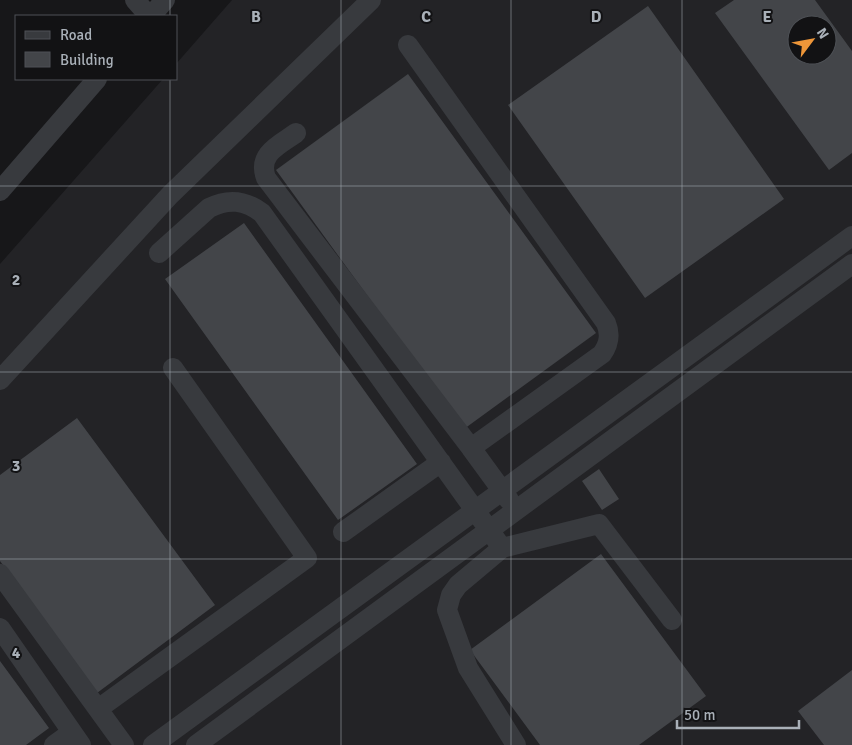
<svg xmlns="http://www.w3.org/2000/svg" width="852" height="745" viewBox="0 0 852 745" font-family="Signika,sans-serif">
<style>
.built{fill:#232326;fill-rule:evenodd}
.building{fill:#434549;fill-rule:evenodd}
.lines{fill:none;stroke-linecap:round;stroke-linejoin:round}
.minor{stroke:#383a3e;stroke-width:20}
.grid{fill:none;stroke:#a9b0b8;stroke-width:1;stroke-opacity:0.55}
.grid-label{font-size:16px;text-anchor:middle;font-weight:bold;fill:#a9b0b8;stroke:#121214;stroke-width:4;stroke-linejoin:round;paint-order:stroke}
</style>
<rect width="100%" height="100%" fill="#171719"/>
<!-- built -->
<path class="built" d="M232,0H852V745H0V264L163,79H176V64ZM797,25H827V55H797Z"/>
<!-- building -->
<path class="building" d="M734,0H815L852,51V153L829,170L715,13ZM797,25H827V55H797Z
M648,6L784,199L645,298L508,105Z
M408,74L596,333L464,429L276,170Z
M244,223L417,464L338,520L165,279Z
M77,418L215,605L97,693L0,561V475Z
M599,469L619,499L602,510L582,481Z
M601,554L706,696L639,745H540L470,650Z
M0,661L49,728L26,745H0Z
M852,670V745H824L798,711Z"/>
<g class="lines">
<!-- minor -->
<path class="minor" d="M135,0L149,16
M151,16L165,0
M408,45L606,323C611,335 609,344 602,354L471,448L509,500
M296,133C279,145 257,154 266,178L471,448
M0,191L97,79
M159,253L209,208C229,198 245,200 262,213L502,548
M0,380L170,195L371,0
M343,532L441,462
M0,574L124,745
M0,628L81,745
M98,709L307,558L173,368
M54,745L72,732
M153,745L852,236
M196,745L852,264
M516,745L468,668L447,610L451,595L458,585L502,548L599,524L672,620"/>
</g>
<!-- grid -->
<path class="grid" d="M170,0V16M341,0V745M511,0V745M682,0V745M170,79V745M0,186H852M0,372H852M0,559H852"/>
<g class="grid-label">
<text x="256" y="22">B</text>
<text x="426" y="22">C</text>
<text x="596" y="22">D</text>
<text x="767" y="22">E</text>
<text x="16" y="285">2</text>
<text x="16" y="471">3</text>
<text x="16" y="658">4</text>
</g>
<!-- legend -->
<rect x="15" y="15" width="162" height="65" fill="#121214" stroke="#4e5156"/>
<rect x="25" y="31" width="25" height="8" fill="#383a3e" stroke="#4e5156"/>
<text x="60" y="40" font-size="15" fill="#a9b0b8">Road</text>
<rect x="25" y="52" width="25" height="15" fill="#434549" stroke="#4e5156"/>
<text x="60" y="65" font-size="15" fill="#a9b0b8">Building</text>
<!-- north arrow -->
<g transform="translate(812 40) rotate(58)"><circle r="24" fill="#121214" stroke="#4e5156"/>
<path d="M0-4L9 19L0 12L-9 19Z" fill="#ee9639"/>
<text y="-8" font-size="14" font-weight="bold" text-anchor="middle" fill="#a9b0b8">N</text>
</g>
<!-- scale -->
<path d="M677 720v8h122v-8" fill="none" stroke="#a9b0b8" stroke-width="2.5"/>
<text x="684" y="720" font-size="15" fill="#a9b0b8" stroke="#121214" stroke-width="4" paint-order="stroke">50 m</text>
</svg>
